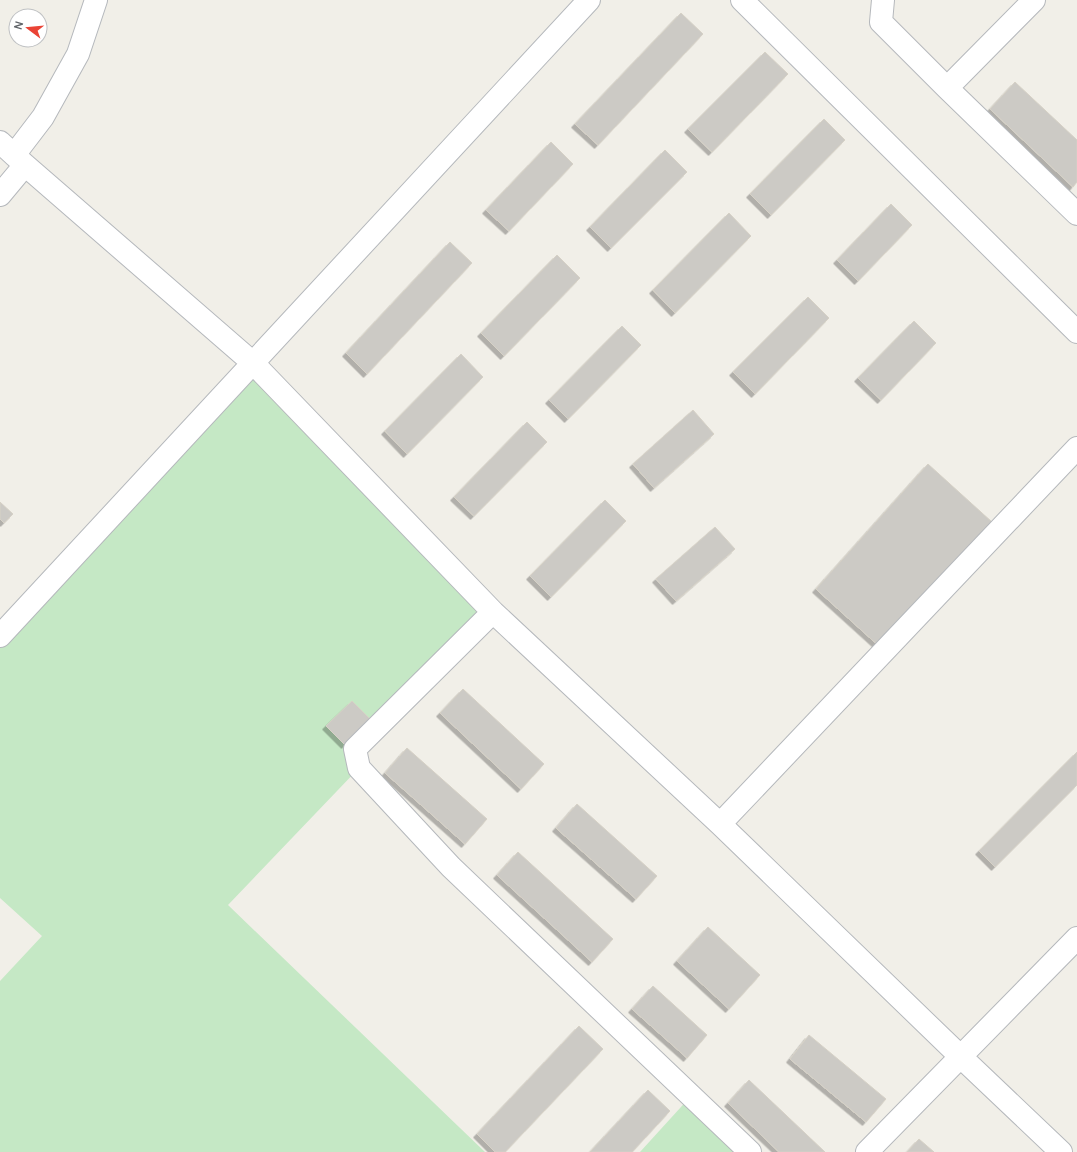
<svg xmlns="http://www.w3.org/2000/svg" width="1077" height="1152" viewBox="0 0 1077 1152" font-family="Manrope,sans-serif">
<style>
.green{fill:#c5e8c5}
.building{fill:#cccac5;stroke:#d6d1c6;filter:url(#shadow)}
.lines{fill:none;stroke-linecap:round;stroke-linejoin:round}
.minor-casing{stroke:#b5b8bc;stroke-width:24}
.minor{stroke:#fff;stroke-width:22}
</style>
<defs>
<filter id="shadow"><feDropShadow dx="-3.5" dy="3.5" stdDeviation="0" flood-color="#0004"/></filter>
</defs>
<rect width="100%" height="100%" fill="#f1efe8"/>
<!-- green -->
<path class="green" d="M253,363L493,612L355,749L359,768L228,905L485,1152H0V981L42,936L0,898V636Z
M691,1096L750,1152H640Z"/>
<!-- building -->
<path class="building" d="M681,13L703,34L598,145L575,124Z
M765,52L788,74L712,152L688,129Z
M1015,82L1077,140V182L1073,187L990,109Z
M824,119L845,140L771,215L750,194Z
M551,142L573,164L509,231L486,210Z
M665,150L687,172L611,248L590,227Z
M891,204L912,225L858,281L837,260Z
M729,213L751,236L675,313L653,290Z
M450,242L472,263L367,374L346,353Z
M557,255L580,278L504,356L481,333Z
M808,297L829,318L755,394L733,372Z
M914,321L936,343L881,400L858,378Z
M622,326L641,345L568,419L549,400Z
M461,354L483,377L407,454L385,431Z
M693,410L714,434L654,488L633,464Z
M527,422L547,442L474,516L454,497Z
M928,464L992,522L880,647L816,589Z
M605,500L626,521L551,597L530,576Z
M0,502L13,514L4,523L0,519Z
M715,527L735,549L676,601L656,579Z
M463,689L544,764L521,789L440,713Z
M352,701L370,719L345,745L326,726Z
M407,748L487,819L465,844L385,773Z
M1077,752V785L995,867L979,851Z
M577,804L657,876L636,899L556,828Z
M518,852L613,939L592,962L497,875Z
M708,927L760,975L729,1009L677,961Z
M653,986L707,1035L687,1058L632,1009Z
M579,1026L603,1049L505,1152H495L477,1134Z
M809,1035L886,1099L866,1122L790,1059Z
M749,1080L825,1152H779L728,1103Z
M648,1090L670,1111L632,1152H590Z
M919,1139L934,1152H907Z"/>
<g class="lines">
<defs>
<path id="minor" d="M742,0L1077,332
M883,0L881,22L947,88L1077,214
M947,88L1034,0
M0,142L25,165L253,363L493,612L355,749L359,768L451,867L750,1152
M14,155L43,117L78,54L96,0
M0,195L25,165
M493,612L720,824L961,1057L1061,1152
M0,636L589,0
M720,824L1077,448
M867,1152L1077,938"/>
</defs>
<!-- minor casing -->
<use href="#minor" class="minor-casing"/>
<!-- minor -->
<use href="#minor" class="minor"/>
</g>
<!-- north arrow -->
<g transform="translate(28 28) rotate(286)"><circle r="19" fill="#ffffff" stroke="#bfc1c3"/>
<path d="M0-3L7 15L0 10L-7 15Z" fill="#ea4335"/>
<text y="-6" font-size="11" font-weight="bold" text-anchor="middle" fill="#5f6368">N</text>
</g>
</svg>
